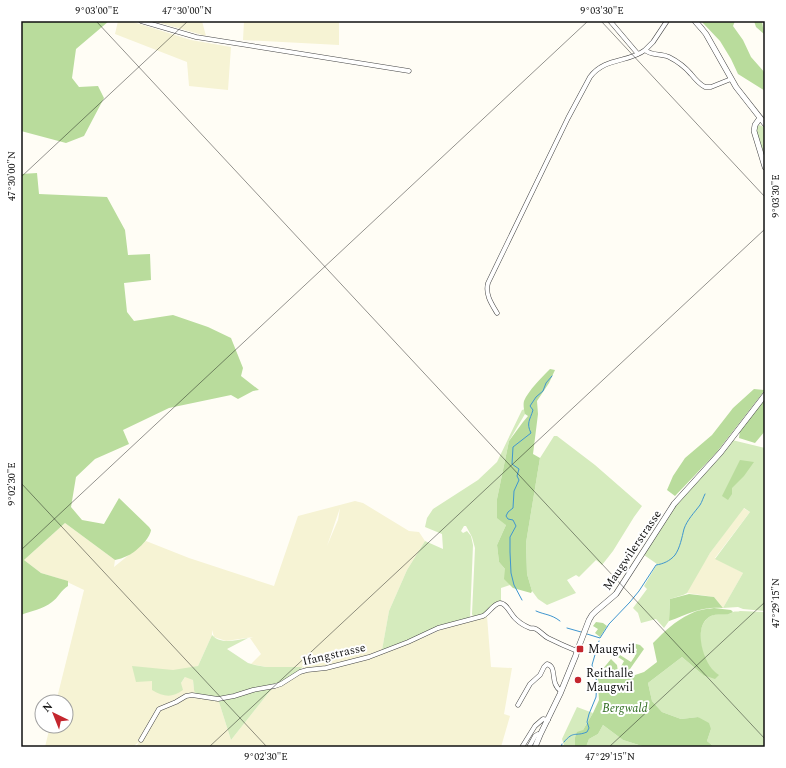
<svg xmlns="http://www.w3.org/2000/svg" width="786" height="768" viewBox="0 0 786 768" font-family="Spectral,serif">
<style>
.farmland{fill:#f6f3d4;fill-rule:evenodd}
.green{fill:#d5ebbd}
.forest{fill:#b9dc9c}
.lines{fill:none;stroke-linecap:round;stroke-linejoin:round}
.stream{stroke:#3f96cf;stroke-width:1}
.minor-casing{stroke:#444;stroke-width:5}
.tertiary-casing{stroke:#444;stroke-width:6}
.minor{stroke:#fff;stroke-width:4}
.tertiary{stroke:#fff;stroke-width:5}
.ticks{fill:none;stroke:#111;stroke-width:1;stroke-opacity:0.45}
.poi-dot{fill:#c4262e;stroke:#fff;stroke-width:1.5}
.labels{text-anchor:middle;stroke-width:4;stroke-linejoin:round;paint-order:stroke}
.street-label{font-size:12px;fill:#111;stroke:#fff}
.poi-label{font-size:12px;fill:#111;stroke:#fff;text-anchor:start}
.park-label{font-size:12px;font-style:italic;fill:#2f6b1f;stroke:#fff}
.neatline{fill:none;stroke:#111;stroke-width:1.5}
.ticks-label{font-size:10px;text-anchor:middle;fill:#111}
</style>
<rect width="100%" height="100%" fill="#fffdf5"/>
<!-- farmland -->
<path class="farmland" d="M118,21H130L191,40L231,47L228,90L189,86L187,62L115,34Z
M153,21H202L206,36Z
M244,21H339V45L243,40Z
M355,501L363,503L409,531L419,532L425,541L407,570L389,611L382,650L420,639L445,628L487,616L491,667L512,668L504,714L510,716L501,747H136L139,742L135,745V747H45L50,726H66V702H56L84,590L61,579L41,573L24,560L65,523L115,560L114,567L146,541L189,558L274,586L298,516ZM340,508L338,520L327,546ZM212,630L214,637L226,641L253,637L250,638L261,654L251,664L266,667H302L306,670L274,686L231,740L218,699L194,690L193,680L186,676L181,683L152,690V681L198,666L212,635Z
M743,508L750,512L715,558L743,573L723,608L714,597L687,593L683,595L710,553Z"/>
<!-- green -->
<path class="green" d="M759,125L762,126L765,128V161L757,133V127Z
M525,409V414L509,441L497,499L506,525L497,545L499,562L505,569L510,585L501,588V602C492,608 484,617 473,617L472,614L475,548L472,537L466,526H464L461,531L463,533L467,531L471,536L473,545L470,619L438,628L382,650L389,611L407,570L425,541L443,549L442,534L425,527L427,518L433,509L478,480L497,462L522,410Z
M554,436H557L595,465L642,506L634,517L613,551L602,565L596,560L579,577L576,575L567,580L576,593L547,605L538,599L532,591L527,574L526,543L540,458Z
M732,440L765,448V611L743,609L738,607L723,608L743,573L715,559L750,512L744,508L710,553L687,593L683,595L670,599L669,621L664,628L656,619L641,623L638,613L633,608L647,589L644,586L657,564L644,555L677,503Z
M740,611L765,612V747L713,746L707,741L711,729L698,717L681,719L662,712L652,701L648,683L682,657L703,675H718C716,673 713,671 711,669C701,656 694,628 709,617C715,613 721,615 728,614C730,614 731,613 733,612C735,611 738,612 740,611Z
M212,635C221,645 236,640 248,638L227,649L248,663L255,665L266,667H302L300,672L274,686L231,740L218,699L196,696L194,690L193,680L185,677L181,683L183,690C172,698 164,697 152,690V681L136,682L132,666L173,670L198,666Z
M577,707L593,713L583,730L576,747H562V745H564L562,739Z
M603,725L623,740L645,747H586L589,739L598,734Z"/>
<!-- forest -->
<path class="forest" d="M21,21H109L76,49L72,78L79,87L98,86L104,98L84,136L66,143L21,131Z
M701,21H735L733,26L743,40L751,57L765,73V91L738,74L731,59L720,41Z
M754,21H762L764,34L756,27Z
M37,173L39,194L107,197L125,230L128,255L150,254L151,280L124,283L127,312L134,321L173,315L208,327L231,338L243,368L241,376L259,390L253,391L238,399L231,395L169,408L123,430L129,444L95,459L76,477L71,507L82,520L104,524L119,498L149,527L151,530C150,539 135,553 127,556C123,558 119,559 115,560L65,523L24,560L41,573L68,581V586C61,590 58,598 52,602C43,609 31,611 21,615V174Z
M550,369L555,370L549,383L537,401L538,414L533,454L540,458L526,543L527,574L532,591L531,593L513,588L504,579L505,569L499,562L497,545L506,525L497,518V499L509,441L523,422L528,416L525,414C524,410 523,405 524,401C528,391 542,377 550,369Z
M754,389L765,390L716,453L675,496L667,490L673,476L685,458L712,435L733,408Z
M765,399V431L755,443L739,438L740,430Z
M740,460L754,462L744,476L732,488V494L728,500L722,496Z
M689,594L714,597L723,608C701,606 689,614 669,621L670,599Z
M714,608L731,610L733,612C726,617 717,612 709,617C694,627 702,657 712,669C714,671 716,673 719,675L715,679L703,675L682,657L648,683L652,701L662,712L681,719L698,717L709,723L711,729L707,741L713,746L733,747H645L623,740L603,725L598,734L589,739L586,747H575V738L577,732L583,730L593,713L599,700L597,670H602L611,659L617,665L618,672L624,661L618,657L620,655L631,662L635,656L637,649L630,646L632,643L640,645L644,649L630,669L629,677L644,672L657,662L653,643C664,632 675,621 690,614C697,610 706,609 714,608Z
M596,622L603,623L607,626L600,637L595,633L598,629L593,626Z"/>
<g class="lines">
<!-- stream -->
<path class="stream" d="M522,600L514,585L511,573L510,552V537L516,526L513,520L508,519L506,516L508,512L513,508L514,491L519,480L517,476L519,469L512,464L513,447L531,433C526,423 530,420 533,410L530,406L536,397L543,391L546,383L552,376
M536,611C545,615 551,614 560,621
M567,628L581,632
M587,634L600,638L609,624L630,602L639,591L656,565C663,564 670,561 675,555C680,548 682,537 684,529C687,520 694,513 700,505C702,502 703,498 705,494
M564,742C574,730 575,737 587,732L589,728L587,722L589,714L596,697L597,682L592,665L599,641
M561,747L562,744"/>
<defs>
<path id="minor" d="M141,21L196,37L409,71
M610,21L638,54
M645,50L653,42L667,21
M497,313C491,303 485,294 488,283L568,118L590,77C605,57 628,63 645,50C651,56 661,53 669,57C677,61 685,67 691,74C695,79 699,84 705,87H711L731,79
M518,705L530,684L540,675L544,667L547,664C558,667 549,683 561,691
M141,740L159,709L176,702L186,696L192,695L218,699L234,696L253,690L275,686L281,684L300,672L307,670L326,668L369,657L408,642L438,628L483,616C489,613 493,604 500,603C507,603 511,616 517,620C521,624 525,626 530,628C532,628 534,628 536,629C540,631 544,636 548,638C558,643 567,647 577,651
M522,747L535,726L543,719L548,720
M529,747L535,736L538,734L540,735"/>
<path id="tertiary" d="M695,21L702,29L706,34L736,87L765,124
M760,118L755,125L754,131L765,167
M535,747L540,735L560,694L576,655L577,651L579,646L589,620L592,615L596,611L616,594L674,504L721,452L765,395"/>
</defs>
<!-- minor casing -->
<use href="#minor" class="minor-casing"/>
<!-- tertiary casing -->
<use href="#tertiary" class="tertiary-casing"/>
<!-- minor -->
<use href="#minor" class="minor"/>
<!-- tertiary -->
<use href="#tertiary" class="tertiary"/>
</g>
<!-- ticks -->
<path class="ticks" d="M96,21L765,739M601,21L765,197M21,177L188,21M21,483L267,747M21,550L588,21M209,747L765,229M609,747L765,602"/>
<!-- markers -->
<g class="poi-dot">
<rect x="576" y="645" width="8" height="8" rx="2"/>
<circle cx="578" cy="680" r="4"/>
</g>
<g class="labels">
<!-- street labels -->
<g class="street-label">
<text transform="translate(632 550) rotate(-56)" y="4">Maugwilerstrasse</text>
<text transform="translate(334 654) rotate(-13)" y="4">Ifangstrasse</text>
</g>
<!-- poi labels -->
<g class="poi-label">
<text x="588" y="653">Maugwil</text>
<text x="586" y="677">Reithalle<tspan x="586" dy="14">Maugwil</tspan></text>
</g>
<!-- park labels -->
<g class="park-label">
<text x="625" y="712">Bergwald</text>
</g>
</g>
<!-- border -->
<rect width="786" height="768" fill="none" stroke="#ffffff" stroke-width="44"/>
<!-- north arrow -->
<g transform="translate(54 714) rotate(317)"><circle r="19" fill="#ffffff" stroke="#a0a0a0"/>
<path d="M0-3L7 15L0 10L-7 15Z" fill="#c4262e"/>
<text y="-6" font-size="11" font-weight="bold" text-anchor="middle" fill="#111111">N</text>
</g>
<rect x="22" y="22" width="742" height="724" class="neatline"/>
<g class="ticks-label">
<text x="97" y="14">9°03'00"E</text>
<text x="187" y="14">47°30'00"N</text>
<text x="602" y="14">9°03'30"E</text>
<text transform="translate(11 176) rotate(-90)" y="4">47°30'00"N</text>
<text transform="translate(775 196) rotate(-90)" y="4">9°03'30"E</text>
<text transform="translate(11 484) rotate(-90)" y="4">9°02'30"E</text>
<text transform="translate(775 603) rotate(-90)" y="4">47°29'15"N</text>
<text x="266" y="760">9°02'30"E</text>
<text x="610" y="760">47°29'15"N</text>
</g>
</svg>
